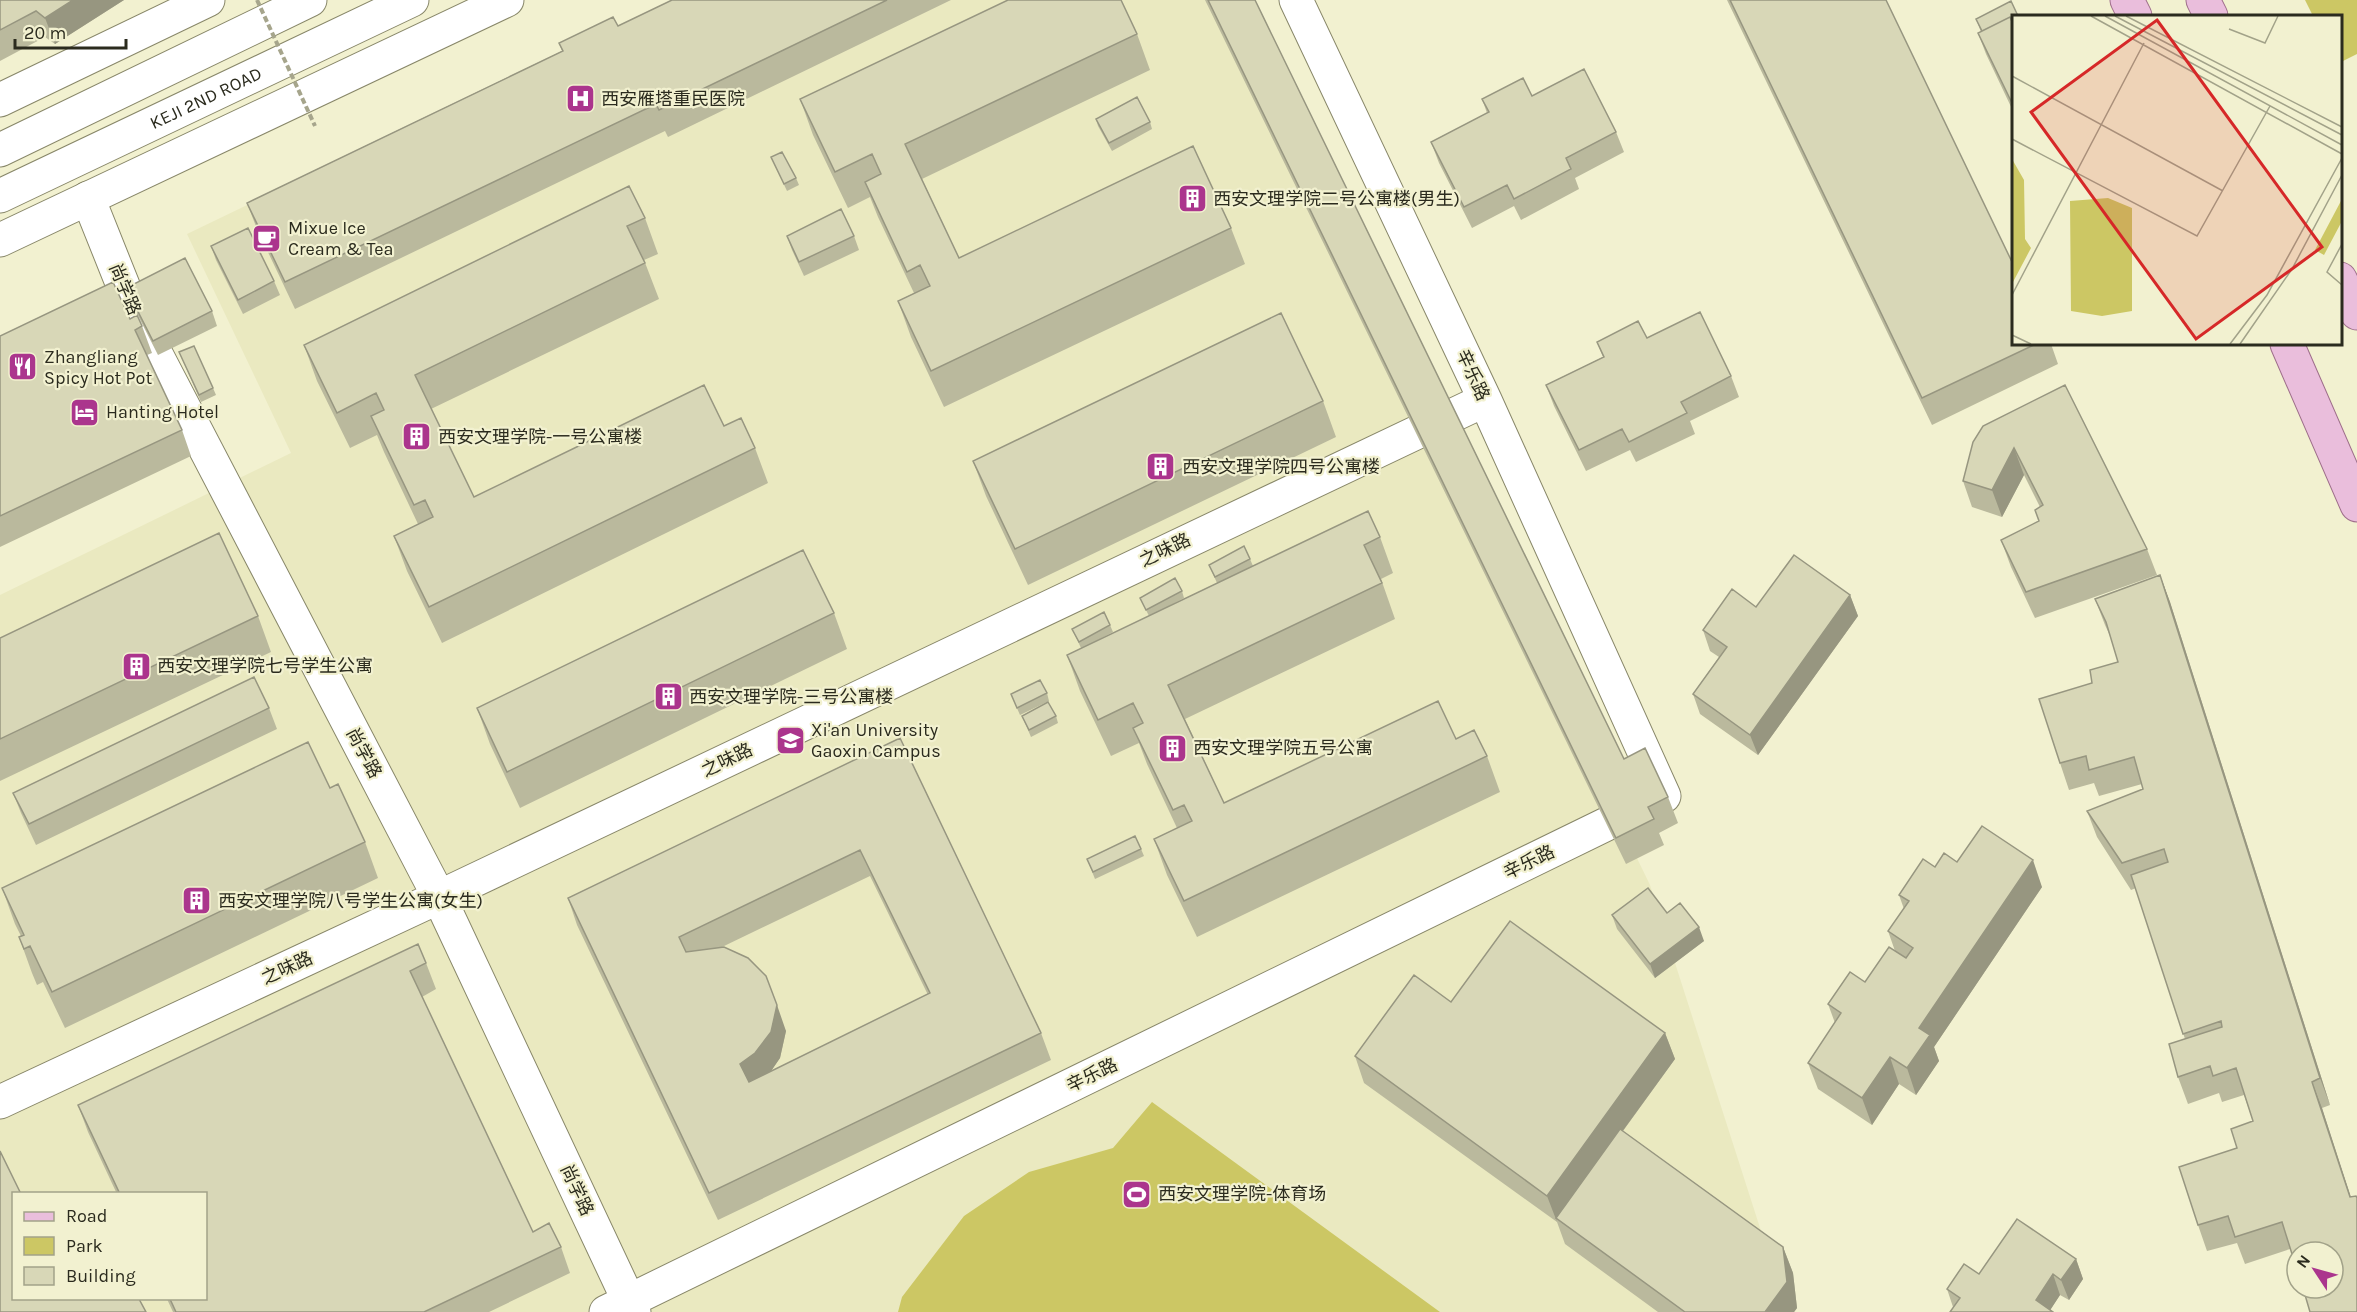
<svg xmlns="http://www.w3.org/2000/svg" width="2357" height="1312" viewBox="0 0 2357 1312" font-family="Karla,'Noto Sans SC',sans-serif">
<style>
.built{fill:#eae9c0;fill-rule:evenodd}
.green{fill:#ccc764}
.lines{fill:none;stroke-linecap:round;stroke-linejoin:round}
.minor-casing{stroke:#888769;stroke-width:35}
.tertiary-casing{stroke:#888769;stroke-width:35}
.secondary-casing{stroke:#888769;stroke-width:35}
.primary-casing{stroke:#9e6e8a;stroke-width:35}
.minor{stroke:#fff;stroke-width:33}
.tertiary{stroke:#fff;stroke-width:33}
.secondary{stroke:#fff;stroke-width:33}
.primary{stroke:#eabedc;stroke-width:33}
.path-bridge{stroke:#a6a58c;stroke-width:4;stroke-dasharray:6 3;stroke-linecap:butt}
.wall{fill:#bab99d;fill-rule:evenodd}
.shaded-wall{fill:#979680}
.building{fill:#d8d7b7;stroke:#979680;stroke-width:1.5;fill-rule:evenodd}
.labels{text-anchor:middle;stroke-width:4.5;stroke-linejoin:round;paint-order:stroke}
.street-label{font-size:18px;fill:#2b2b1e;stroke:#f2f1d0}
.poi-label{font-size:18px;fill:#2b2b1e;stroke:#f2f1d0;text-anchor:start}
.inset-road{fill:none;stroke:#a2a289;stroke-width:1.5}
.view{fill:#d62828;fill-opacity:0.15;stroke:#d62828;stroke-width:3}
.inset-edge{fill:none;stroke:#2b2b1e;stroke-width:3}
</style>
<rect width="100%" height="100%" fill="#f2f1d0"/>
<!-- built -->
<path class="built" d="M671,0H1221L1650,885L1787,1312H0V595L291,453L187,234ZM14,1194H206V1298H14Z"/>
<!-- green -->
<path class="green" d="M2305,0H2357V54L2341,62L2340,16H2313Z
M1152,1102L1440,1312H898L902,1297L964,1216L1029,1172L1113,1148Z"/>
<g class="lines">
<defs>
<path id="minor" d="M88,198L132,308L439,897L634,1312
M0,1102L439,897L1485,400
M606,1312L1664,796L1485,400L1296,0"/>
<path id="tertiary" d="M0,100L208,0
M0,240L507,0"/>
<g id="secondary">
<path d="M0,150L310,0"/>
<path id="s1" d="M0,196L412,0"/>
</g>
<path id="primary" d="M2127,0L2135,16
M2203,0L2211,16
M2340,279L2357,313
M2287,344L2357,505"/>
</defs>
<!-- minor casing -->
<use href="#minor" class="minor-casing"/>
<!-- tertiary casing -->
<use href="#tertiary" class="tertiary-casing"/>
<!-- secondary casing -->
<use href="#secondary" class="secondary-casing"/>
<!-- primary casing -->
<use href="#primary" class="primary-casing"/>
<!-- minor -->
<use href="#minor" class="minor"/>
<!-- tertiary -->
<use href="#tertiary" class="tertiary"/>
<!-- secondary -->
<use href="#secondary" class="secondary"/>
<!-- primary -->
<use href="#primary" class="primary"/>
<!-- path-bridge -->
<path class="path-bridge" d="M257,0L315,126"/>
</g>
<!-- wall -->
<path class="wall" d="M0,0H124L55,44L45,37L0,61Z
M672,0H951L668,137L665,131L295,309L257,229L247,203L562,51L559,43L618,26Z
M1205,0H1255L1624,759L1668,797L1678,823L1659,833L1664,845L1626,864Z
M1727,0H1886L2013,344H2051L2058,364L1932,425Z
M2013,16V111L1986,54L1978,33L1981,32L1976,19Z
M1137,34L1150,70L922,179L959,258L1231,228L1245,264L944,407L911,337L898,301L914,293L878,217L870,197L848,208L813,135L800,99Z
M1532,96L1616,132L1624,152L1575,178L1579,189L1521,220L1514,206L1472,228L1439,163L1431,142L1487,113L1482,99Z
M1096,119L1150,122L1152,129L1112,151L1098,126Z
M771,157L796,178L799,185L787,191Z
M645,218L658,254L644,260L659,299L431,409L474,497L724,426L755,448L768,483L442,643L407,571L394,536L418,524L384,452L377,435L350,448L317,381L304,345Z
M787,236H854L859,250L804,276L792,250Z
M211,246L274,281L280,295L243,314L216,260Z
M126,288L212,311L217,326L158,355L131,302Z
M130,319L142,326L152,353L147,355L182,430L191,456L0,547V336Z
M1647,338L1731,376L1739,397L1690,421L1695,434L1636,462L1630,450L1586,471L1554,406L1546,385L1603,357L1597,342Z
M179,352L213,388L216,395L201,402Z
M1323,401L1336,437L1028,585L986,496L973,461Z
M1983,426L2147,549L2157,575L2035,618L2011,567L2001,540L2039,521L2040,507L2024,475L2002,517L1972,507L1963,481Z
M1380,537L1393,573L1381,579L1395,619L1185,719L1224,803L1456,739L1487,756L1500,792L1197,937L1167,875L1154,839L1177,828L1147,764L1139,743L1111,756L1080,691L1067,655L1081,648L1072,629L1110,625L1113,632L1094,642L1149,616L1140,598L1182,591L1184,598L1163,609L1217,583L1209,565L1250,559L1253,566L1244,571Z
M2160,575L2170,602L2330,1105L2322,1108L2351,1197L2290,1249L2245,1264L2237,1243L2207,1251L2198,1225L2237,1148L2253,1121L2244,1095L2222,1102L2219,1093L2188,1104L2178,1077L2185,1039L2136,888L2131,890L2097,837L2087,811L2143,789L2142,784L2099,796L2094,783L2069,790L2060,763L2092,683L2118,662L2111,638L2105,625L2095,599Z
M1850,595L1858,616L1758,755L1700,714L1693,694L1719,657L1710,651L1703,630Z
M834,613L847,649L520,808L490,744L477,708Z
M258,616L271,652L0,781V638Z
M1047,693L1049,701L1020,715L1011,694Z
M269,708L277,729L36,845L21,813L13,793Z
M1022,716H1056L1058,723L1031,737Z
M900,738L1041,1033L1051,1060L718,1220L577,925L568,898ZM870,876L928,995L771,1071L780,1058L786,1031L722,947Z
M330,788L365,842L378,878L65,1028L43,982L37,985L32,973L19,937L21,936L15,924L2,888Z
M1141,849L1144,856L1095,879L1087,859Z
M1957,862L2042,887L1934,1047L1939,1061L1916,1095L1899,1084L1872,1125L1818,1089L1808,1063L1835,1023L1828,1004L1865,982L1895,951L1888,931L1904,909L1899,895L1935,867Z
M1667,913L1704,941L1655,978L1617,929L1612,915Z
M426,963L436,989L422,997L533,1232L561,1247L570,1273L489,1312H173L167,1299H206V1194H117L88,1132L78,1105Z
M1451,1002L1665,1033L1675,1059L1623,1131L1783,1247L1793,1273L1797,1308L1794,1312H1658L1565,1244L1557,1222L1364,1083L1355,1056Z
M2076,1259L2083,1279L2069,1300L2060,1295L2050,1310L1953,1307L1947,1289L1979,1274Z"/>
<!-- shaded-wall -->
<path class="shaded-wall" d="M73,0H124L55,44L45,18Z
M2014,448L2024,475L2002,517L1992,490Z
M2160,575L2170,602L2330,1105L2320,1078Z
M1850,595L1858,616L1758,755L1750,735Z
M2033,860L2042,887L1934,1047L1939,1061L1916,1095L1907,1068L1919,1028Z
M1699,927L1704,941L1655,978L1650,964Z
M777,1005L786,1031L780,1058L765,1080L750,1090L740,1064Z
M1665,1033L1675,1059L1558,1220L1556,1218L1557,1222L1547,1196Z
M1890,1057L1899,1084L1872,1125L1862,1098Z
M2312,1082L2322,1108L2357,1217L2350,1197Z
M1783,1247L1793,1273L1797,1308L1794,1312H1765Z
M2076,1259L2083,1279L2069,1300L2061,1280Z
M2053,1274L2060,1295L2049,1312L2036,1300Z"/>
<!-- building -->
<path class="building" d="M0,0H73L45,18L36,11L0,30Z
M672,0H887L659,110L656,104L285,282L247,203L563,51L559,43L613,17L618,26Z
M1008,0H1121L1137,34L905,144L959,258L1193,146L1231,228L931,371L898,301L930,286L920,265L907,272L865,182L881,174L872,154L835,172L800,99Z
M1208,0H1255L1624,759L1645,748L1668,797L1648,807L1654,819L1616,838Z
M1730,0H1886L2013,264V344H2036L1922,398Z
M2011,1L2018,16H2013V24L2010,17L1982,31L1976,19Z
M2010,17L2013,24V105L1978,33Z
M1584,69L1616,132L1566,158L1571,169L1514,199L1507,185L1464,207L1431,142L1489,112L1482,99L1523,78L1532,96Z
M1137,97L1150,122L1109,143L1096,119Z
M782,152L796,178L784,184L771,157Z
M629,186L645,218L627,226L645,263L415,375L474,497L704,385L724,426L741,418L755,448L429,607L394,536L433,517L425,500L414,505L371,416L384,410L376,393L337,413L304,345Z
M841,209L854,236L799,262L787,236Z
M248,228L274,281L238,300L211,246Z
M185,258L212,311L153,341L126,288Z
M113,282L130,319L137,315L142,326L135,330L182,430L0,516V336Z
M1700,312L1731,376L1681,402L1687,413L1629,442L1622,429L1579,450L1546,385L1604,357L1597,342L1638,321L1647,338Z
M1281,313L1323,401L1015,549L973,461Z
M194,346L213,388L199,395L179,352Z
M2065,385L2147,549L2026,592L2001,540L2039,521L2035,510L2043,505L2014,448L1992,490L1963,481L1973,442L1983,426Z
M1368,511L1380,537L1364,545L1382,583L1168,685L1224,803L1438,701L1456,739L1474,730L1487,756L1184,901L1154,839L1192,821L1184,805L1173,810L1133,728L1143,723L1133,703L1098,720L1067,655Z
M219,533L258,616L0,739V638Z
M1244,546L1250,559L1215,577L1209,565Z
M803,550L834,613L507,772L477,708Z
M1794,555L1850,595L1750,735L1693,694L1727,647L1703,630L1732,589L1756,607Z
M2160,575L2320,1078L2312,1082L2313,1085L2350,1197L2356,1196L2357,1198V1312H2310L2303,1288H2333V1252H2297V1270L2282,1222L2235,1237L2228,1216L2198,1225L2179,1167L2237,1148L2231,1129L2253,1121L2236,1068L2213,1076L2210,1066L2178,1077L2169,1044L2222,1027L2221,1021L2183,1034L2131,875L2168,862L2164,849L2122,863L2087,811L2143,789L2134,757L2089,770L2086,756L2060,763L2039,699L2092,683L2090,670L2118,662L2106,622L2095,599Z
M1175,578L1182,591L1146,610L1140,598Z
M1104,612L1110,625L1079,642L1072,629Z
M254,677L269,708L29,824L13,793Z
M1040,680L1047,693L1017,708L1011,694Z
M1048,702L1056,716L1029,730L1022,716Z
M900,738L1041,1033L709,1193L568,898ZM860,850L930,993L749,1082L740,1064L755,1053L771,1032L777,1005L766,976L748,958L724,947L686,952L679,937Z
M308,742L330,788L338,784L365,842L52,992L30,946L24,949L19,937L24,935L2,888Z
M1982,826L2033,860L1919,1028L1930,1035L1907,1068L1890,1057L1862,1098L1808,1063L1841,1013L1828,1004L1850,972L1865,982L1889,947L1906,958L1913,948L1888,931L1909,901L1899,895L1923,859L1935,867L1944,853L1957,862Z
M1135,836L1141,849L1093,872L1087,859Z
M1648,888L1667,913L1680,903L1699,927L1650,964L1612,915Z
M1510,921L1665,1033L1547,1196L1355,1056L1414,975L1451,1002Z
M418,944L426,963L410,971L533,1232L549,1223L561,1247L424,1312H176L170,1299H206V1194H120L78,1105Z
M1620,1129L1783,1247L1787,1282L1765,1312H1685L1556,1218Z
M0,1151L21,1194H14V1299H139L146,1312H0Z
M2017,1219L2076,1259L2061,1280L2053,1274L2036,1300L2053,1312H1950L1960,1298L1947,1289L1964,1264L1979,1274Z"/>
<!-- icons -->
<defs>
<symbol id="hospital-square" viewBox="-11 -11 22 22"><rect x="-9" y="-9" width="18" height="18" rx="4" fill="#ab358d" stroke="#f2f1d0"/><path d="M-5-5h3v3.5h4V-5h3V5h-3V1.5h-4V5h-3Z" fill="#fff"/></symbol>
<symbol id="building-square" viewBox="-11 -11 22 22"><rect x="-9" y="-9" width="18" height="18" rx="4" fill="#ab358d" stroke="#f2f1d0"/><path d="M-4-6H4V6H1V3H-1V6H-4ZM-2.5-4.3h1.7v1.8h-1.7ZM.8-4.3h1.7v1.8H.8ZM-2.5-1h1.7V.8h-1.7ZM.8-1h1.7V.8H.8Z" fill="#fff"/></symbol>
<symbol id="cafe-square" viewBox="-11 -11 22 22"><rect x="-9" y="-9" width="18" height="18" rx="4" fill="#ab358d" stroke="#f2f1d0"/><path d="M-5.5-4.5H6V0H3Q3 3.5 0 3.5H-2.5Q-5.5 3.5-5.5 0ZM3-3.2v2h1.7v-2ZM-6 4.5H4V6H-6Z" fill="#fff"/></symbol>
<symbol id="restaurant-square" viewBox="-11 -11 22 22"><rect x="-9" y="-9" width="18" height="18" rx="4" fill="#ab358d" stroke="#f2f1d0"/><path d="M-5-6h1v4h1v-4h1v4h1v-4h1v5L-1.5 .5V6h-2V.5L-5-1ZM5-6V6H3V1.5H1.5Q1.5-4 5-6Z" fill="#fff"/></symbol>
<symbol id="hotel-square" viewBox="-11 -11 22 22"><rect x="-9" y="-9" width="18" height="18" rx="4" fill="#ab358d" stroke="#f2f1d0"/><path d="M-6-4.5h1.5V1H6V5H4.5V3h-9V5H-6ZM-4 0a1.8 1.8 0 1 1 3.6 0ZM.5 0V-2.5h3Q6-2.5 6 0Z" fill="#fff"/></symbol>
<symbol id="university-square" viewBox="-11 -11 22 22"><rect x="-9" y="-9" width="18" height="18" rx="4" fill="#ab358d" stroke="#f2f1d0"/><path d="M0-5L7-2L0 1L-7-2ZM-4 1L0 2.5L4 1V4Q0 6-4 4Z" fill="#fff"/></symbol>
<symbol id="stadium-square" viewBox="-11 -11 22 22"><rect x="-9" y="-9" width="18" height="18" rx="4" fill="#ab358d" stroke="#f2f1d0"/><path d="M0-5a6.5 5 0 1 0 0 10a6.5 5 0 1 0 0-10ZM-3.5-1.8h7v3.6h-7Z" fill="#fff"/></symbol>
</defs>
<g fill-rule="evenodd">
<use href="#hospital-square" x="564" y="82" width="33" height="33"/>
<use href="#building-square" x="1176" y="182" width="33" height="33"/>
<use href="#cafe-square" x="250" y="222" width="33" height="33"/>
<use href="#restaurant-square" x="6" y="350" width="33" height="33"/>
<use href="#hotel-square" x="68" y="396" width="33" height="33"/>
<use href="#building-square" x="400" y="420" width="33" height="33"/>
<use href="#building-square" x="1144" y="450" width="33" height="33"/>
<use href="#building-square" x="120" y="650" width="33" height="33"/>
<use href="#building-square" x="652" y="680" width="33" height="33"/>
<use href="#university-square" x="774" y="724" width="33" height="33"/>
<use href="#building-square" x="1156" y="732" width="33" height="33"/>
<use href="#building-square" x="180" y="884" width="33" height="33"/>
<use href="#stadium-square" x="1120" y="1178" width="33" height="33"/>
</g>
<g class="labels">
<!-- street labels -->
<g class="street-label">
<text dy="6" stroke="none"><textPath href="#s1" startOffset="228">KEJI 2ND ROAD</textPath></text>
<text transform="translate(125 289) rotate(67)" y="6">尚学路</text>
<text transform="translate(1473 375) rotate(65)" y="6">辛乐路</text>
<text transform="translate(1165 550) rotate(-26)" y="6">之味路</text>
<text transform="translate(364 753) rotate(62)" y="6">尚学路</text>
<text transform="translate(727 760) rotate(-26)" y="6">之味路</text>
<text transform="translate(1529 862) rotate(-26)" y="6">辛乐路</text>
<text transform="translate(287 968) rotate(-25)" y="6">之味路</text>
<text transform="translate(1092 1075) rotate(-26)" y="6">辛乐路</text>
<text transform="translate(577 1190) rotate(65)" y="6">尚学路</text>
</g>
<!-- poi labels -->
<g class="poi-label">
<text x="601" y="105">西安雁塔重民医院</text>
<text x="1213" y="205">西安文理学院二号公寓楼(男生)</text>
<text x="288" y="234">Mixue Ice<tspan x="288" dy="21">Cream &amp; Tea</tspan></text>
<text x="44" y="363">Zhangliang<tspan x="44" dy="21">Spicy Hot Pot</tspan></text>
<text x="106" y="418">Hanting Hotel</text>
<text x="438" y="443">西安文理学院-一号公寓楼</text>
<text x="1182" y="473">西安文理学院四号公寓楼</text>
<text x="157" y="672">西安文理学院七号学生公寓</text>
<text x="689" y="703">西安文理学院-三号公寓楼</text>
<text x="811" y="736">Xi'an University<tspan x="811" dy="21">Gaoxin Campus</tspan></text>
<text x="1193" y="754">西安文理学院五号公寓</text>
<text x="218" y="907">西安文理学院八号学生公寓(女生)</text>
<text x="1158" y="1200">西安文理学院-体育场</text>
</g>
</g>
<!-- overview -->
<g transform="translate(2012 15)">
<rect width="330" height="330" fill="#f2f1d0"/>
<path d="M0,144L12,165L13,224L19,233L1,267ZM96,183L120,193V296L90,301L59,296L58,186ZM330,184V206L312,240L303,235Z" fill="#ccc764"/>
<path class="inset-road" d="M79,1L330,139M93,1L330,130M103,1L330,120M114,1L330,112M217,14L253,28L266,1M0,61L211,176M0,124L185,221L258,91M330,229L315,257L330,270M0,280L132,28M0,320L19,329M218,329L255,280L330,143M228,329L280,254L330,160"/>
<path class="view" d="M145,5L310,232L184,324L19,97Z"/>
<rect width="330" height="330" class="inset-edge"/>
</g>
<!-- legend -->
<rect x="12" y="1192" width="195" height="108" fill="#f2f1d0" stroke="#a2a289" stroke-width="1.5"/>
<rect x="24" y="1212" width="30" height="9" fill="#eabedc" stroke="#a2a289" stroke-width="1.5"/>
<text x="66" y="1222" font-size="18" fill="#2b2b1e">Road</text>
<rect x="24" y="1237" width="30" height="18" fill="#ccc764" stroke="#a2a289" stroke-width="1.5"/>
<text x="66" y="1252" font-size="18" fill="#2b2b1e">Park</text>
<rect x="24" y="1267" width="30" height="18" fill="#d8d7b7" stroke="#a2a289" stroke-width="1.5"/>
<text x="66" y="1282" font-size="18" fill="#2b2b1e">Building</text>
<!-- north arrow -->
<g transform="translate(2315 1270) rotate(306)"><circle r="28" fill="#f2f1d0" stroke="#a2a289" stroke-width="1.5"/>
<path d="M0-4.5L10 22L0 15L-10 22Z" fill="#ab358d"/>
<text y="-9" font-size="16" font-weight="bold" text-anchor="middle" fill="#2b2b1e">N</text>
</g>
<!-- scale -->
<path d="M15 39v9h111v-9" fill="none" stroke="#2b2b1e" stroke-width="3"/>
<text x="24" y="39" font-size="18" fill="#2b2b1e" stroke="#f2f1d0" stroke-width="4.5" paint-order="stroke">20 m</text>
</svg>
